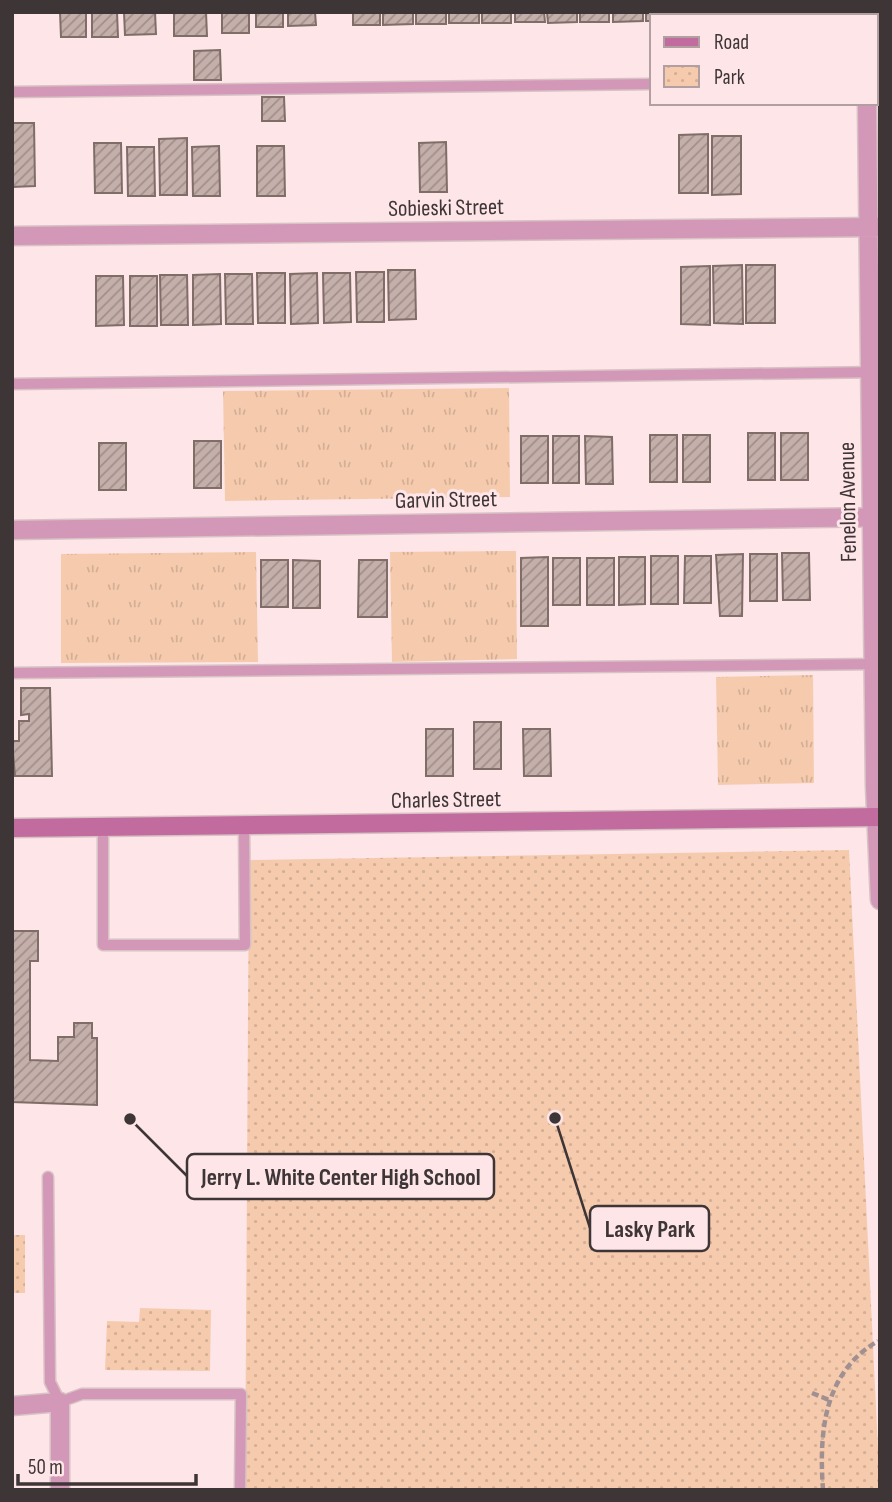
<svg xmlns="http://www.w3.org/2000/svg" width="892" height="1502" viewBox="0 0 892 1502" font-family="'Sofia Sans Condensed',sans-serif">
<style>
.grass{fill:url(#grass-tufts)}
.park{fill:url(#park-dots)}
.building{fill:url(#building-hatch);stroke:#816d68;stroke-width:2}
.lines{fill:none;stroke-linecap:round;stroke-linejoin:round}
.lane-casing{stroke:#d7c2c4;stroke-width:13}
.street-casing{stroke:#d7c2c4;stroke-width:21}
.secondary-casing{stroke:#d7c2c4;stroke-width:21}
.path{stroke:#a19092;stroke-width:4.5;stroke-dasharray:7 3.5;stroke-linecap:butt}
.lane{stroke:#d397b8;stroke-width:10}
.street{stroke:#d397b8;stroke-width:18}
.secondary{stroke:#c26b9e;stroke-width:18}
.labels{text-anchor:middle;stroke-width:6;stroke-linejoin:round;paint-order:stroke}
.street-label{font-size:23px;fill:#3e3536;stroke:#fde5e8}
.leader{fill:none;stroke:#3e3536;stroke-width:2.5}
.callout-dot{fill:#3e3536;stroke:#fde5e8;stroke-width:2.5}
.callout{fill:#fde5e8;stroke:#3e3536;stroke-width:2.5}
.callout-label{font-size:24px;text-anchor:middle;font-weight:bold;fill:#3e3536}
</style>
<defs>
<pattern id="grass-tufts" width="24" height="20" patternUnits="userSpaceOnUse" patternTransform="scale(1.75)"><rect width="24" height="20" fill="#f6cbad"/><path d="M3 7l-1-3M5 7V3M7 7l1-3M15 17l-1-3M17 17v-4M19 17l1-3" fill="none" stroke="#d4af95"/></pattern>
<pattern id="park-dots" width="8" height="8" patternUnits="userSpaceOnUse" patternTransform="scale(1.75)"><rect width="8" height="8" fill="#f6cbad"/><path d="M2 2h.1M6 6h.1" fill="none" stroke="#d4af95" stroke-width="1.8" stroke-linecap="round"/></pattern>
<pattern id="building-hatch" width="6" height="6" patternUnits="userSpaceOnUse" patternTransform="scale(1.75)"><rect width="6" height="6" fill="#c5afaa"/><path d="M-1 1l2-2M0 6l6-6M5 7l2-2" fill="none" stroke="#a18f8b"/></pattern>
</defs>
<rect width="100%" height="100%" fill="#fde5e8"/>
<!-- grass -->
<path class="grass" d="M509,388L510,497L225,501L223,391Z
M516,551L517,659L392,662L390,552Z
M256,552L258,662L61,663V554Z
M813,675L814,783L718,785L716,677Z"/>
<!-- park -->
<path class="park" d="M849,850L880,1490H245L249,860Z
M12,1235H25V1293H12Z
M140,1308L211,1310L210,1371L105,1370L107,1321L139,1322Z"/>
<!-- building -->
<path class="building" d="M60,12H86V37H61Z
M92,12H117L118,37H92Z
M124,12H155L156,34L125,35Z
M174,12H206L207,36H174Z
M222,12H249V33H222Z
M256,12H283V27H256Z
M288,12H315L316,25L288,26Z
M353,12H380V25H353Z
M383,12H413V24L383,25Z
M416,12H446V24H416Z
M449,12H479V23H449Z
M482,12H511V23H482Z
M515,12H544L545,22H515Z
M547,12H577V22L548,23Z
M580,12H609V22H580Z
M613,12H643V21L613,22Z
M646,12H675V16H652V21H646Z
M679,12H707V16H679Z
M711,12H740V16H711Z
M776,12H806V16H776Z
M220,50L221,80H194V51Z
M262,97H284L285,121H262Z
M12,123H34L35,186L12,187Z
M708,134V193H679V135Z
M712,136H741V194L712,195Z
M187,138V195H160L159,139Z
M446,142L447,192H420L419,143Z
M94,143H121L122,193H95Z
M219,146L220,196H193L192,147Z
M257,146H284L285,196H257Z
M127,147H154L155,196H128Z
M742,265L743,324L714,323L713,266Z
M746,265H775V323H746Z
M710,266V325L681,324V267Z
M388,270H415L416,319L389,320Z
M356,272H384V322H357Z
M257,273H285V323H258Z
M317,273L318,323L291,324L290,274Z
M323,273H350L351,322L324,323Z
M220,274L221,324L193,325V275Z
M225,274H252L253,324H226Z
M160,275H187L188,325H161Z
M96,276H123L124,325L96,326Z
M130,276H157V326H130Z
M748,433H775V480H748Z
M781,433H808V480H781Z
M650,435H677V482H650Z
M683,435H710V482H683Z
M521,436H548V483H521Z
M553,436H579V483H553Z
M585,436L612,437L613,484H586Z
M194,441H221V488H194Z
M99,443H126V490H99Z
M782,553H809L810,600H783Z
M743,554L742,616H720L716,555Z
M750,554H777V601H750Z
M651,556H678V604H651Z
M685,556H711V603H684Z
M548,557V626H521V558Z
M619,557H645V604L619,605Z
M553,558H580V605H553Z
M587,558H614V605H587Z
M261,560H288V607H261Z
M293,560L320,561V608H293Z
M359,560H387V617H358Z
M21,688H50L52,776H15L12,741H19V721H29V714L21,715Z
M474,722H501V769H474Z
M426,729H453V776H426Z
M523,729H550L551,776H524Z
M12,931H38V961H30V1060L58,1061V1037H74V1023H92V1038H97V1105L12,1102Z"/>
<g class="lines">
<defs>
<path id="lane" d="M876,82L880,81
M12,92L652,84
M12,384L880,372
M12,673L876,664
M103,827V945H245L244,826
M48,1177L50,1382L60,1402L82,1394H241L240,1490"/>
<path id="street" d="M865,12V16
M867,103L875,786L880,900
M12,236L880,227
M12,530L880,517
M12,1406L60,1402V1490"/>
<path id="secondary" d="M12,828L880,817"/>
</defs>
<!-- lane casing -->
<use href="#lane" class="lane-casing"/>
<!-- street casing -->
<use href="#street" class="street-casing"/>
<!-- secondary casing -->
<use href="#secondary" class="secondary-casing"/>
<!-- path -->
<path class="path" d="M812,1393L829,1400
M823,1490C819,1433 823,1373 878,1341"/>
<!-- lane -->
<use href="#lane" class="lane"/>
<!-- street -->
<use href="#street" class="street"/>
<!-- secondary -->
<use href="#secondary" class="secondary"/>
</g>
<g class="labels">
<!-- street labels -->
<g class="street-label">
<text transform="translate(446 207) rotate(-1)" y="8">Sobieski Street</text>
<text transform="translate(446 499) rotate(-1)" y="8">Garvin Street</text>
<text transform="translate(847 502) rotate(-91)" y="8">Fenelon Avenue</text>
<text transform="translate(446 799) rotate(-1)" y="8">Charles Street</text>
</g>
</g>
<!-- callouts -->
<path class="leader" d="M130 1119L187 1176M555 1118L590 1228"/>
<g class="callout-dot">
<circle cx="130" cy="1119" r="7"/>
<circle cx="555" cy="1118" r="7"/>
</g>
<g class="callout">
<rect x="187" y="1154" width="307" height="45" rx="7"/>
<rect x="590" y="1206" width="119" height="45" rx="7"/>
</g>
<g class="callout-label">
<text x="341" y="1185">Jerry L. White Center High School</text>
<text x="650" y="1237">Lasky Park</text>
</g>
<!-- border -->
<rect width="892" height="1502" fill="none" stroke="#3e3536" stroke-width="28"/>
<!-- legend -->
<rect x="650" y="14" width="228" height="91" fill="#fde5e8" stroke="#b19fa1" stroke-width="2"/>
<rect x="664" y="37" width="35" height="10" fill="#c26b9e" stroke="#b19fa1" stroke-width="2"/>
<text x="714" y="49" font-size="21" fill="#3e3536">Road</text>
<rect x="664" y="66" width="35" height="21" fill="url(#park-dots)" stroke="#b19fa1" stroke-width="2"/>
<text x="714" y="84" font-size="21" fill="#3e3536">Park</text>
<!-- scale -->
<path d="M18 1474v10h178v-10" fill="none" stroke="#3e3536" stroke-width="3.5"/>
<text x="28" y="1474" font-size="21" fill="#3e3536" stroke="#fde5e8" stroke-width="5" paint-order="stroke">50 m</text>
</svg>
